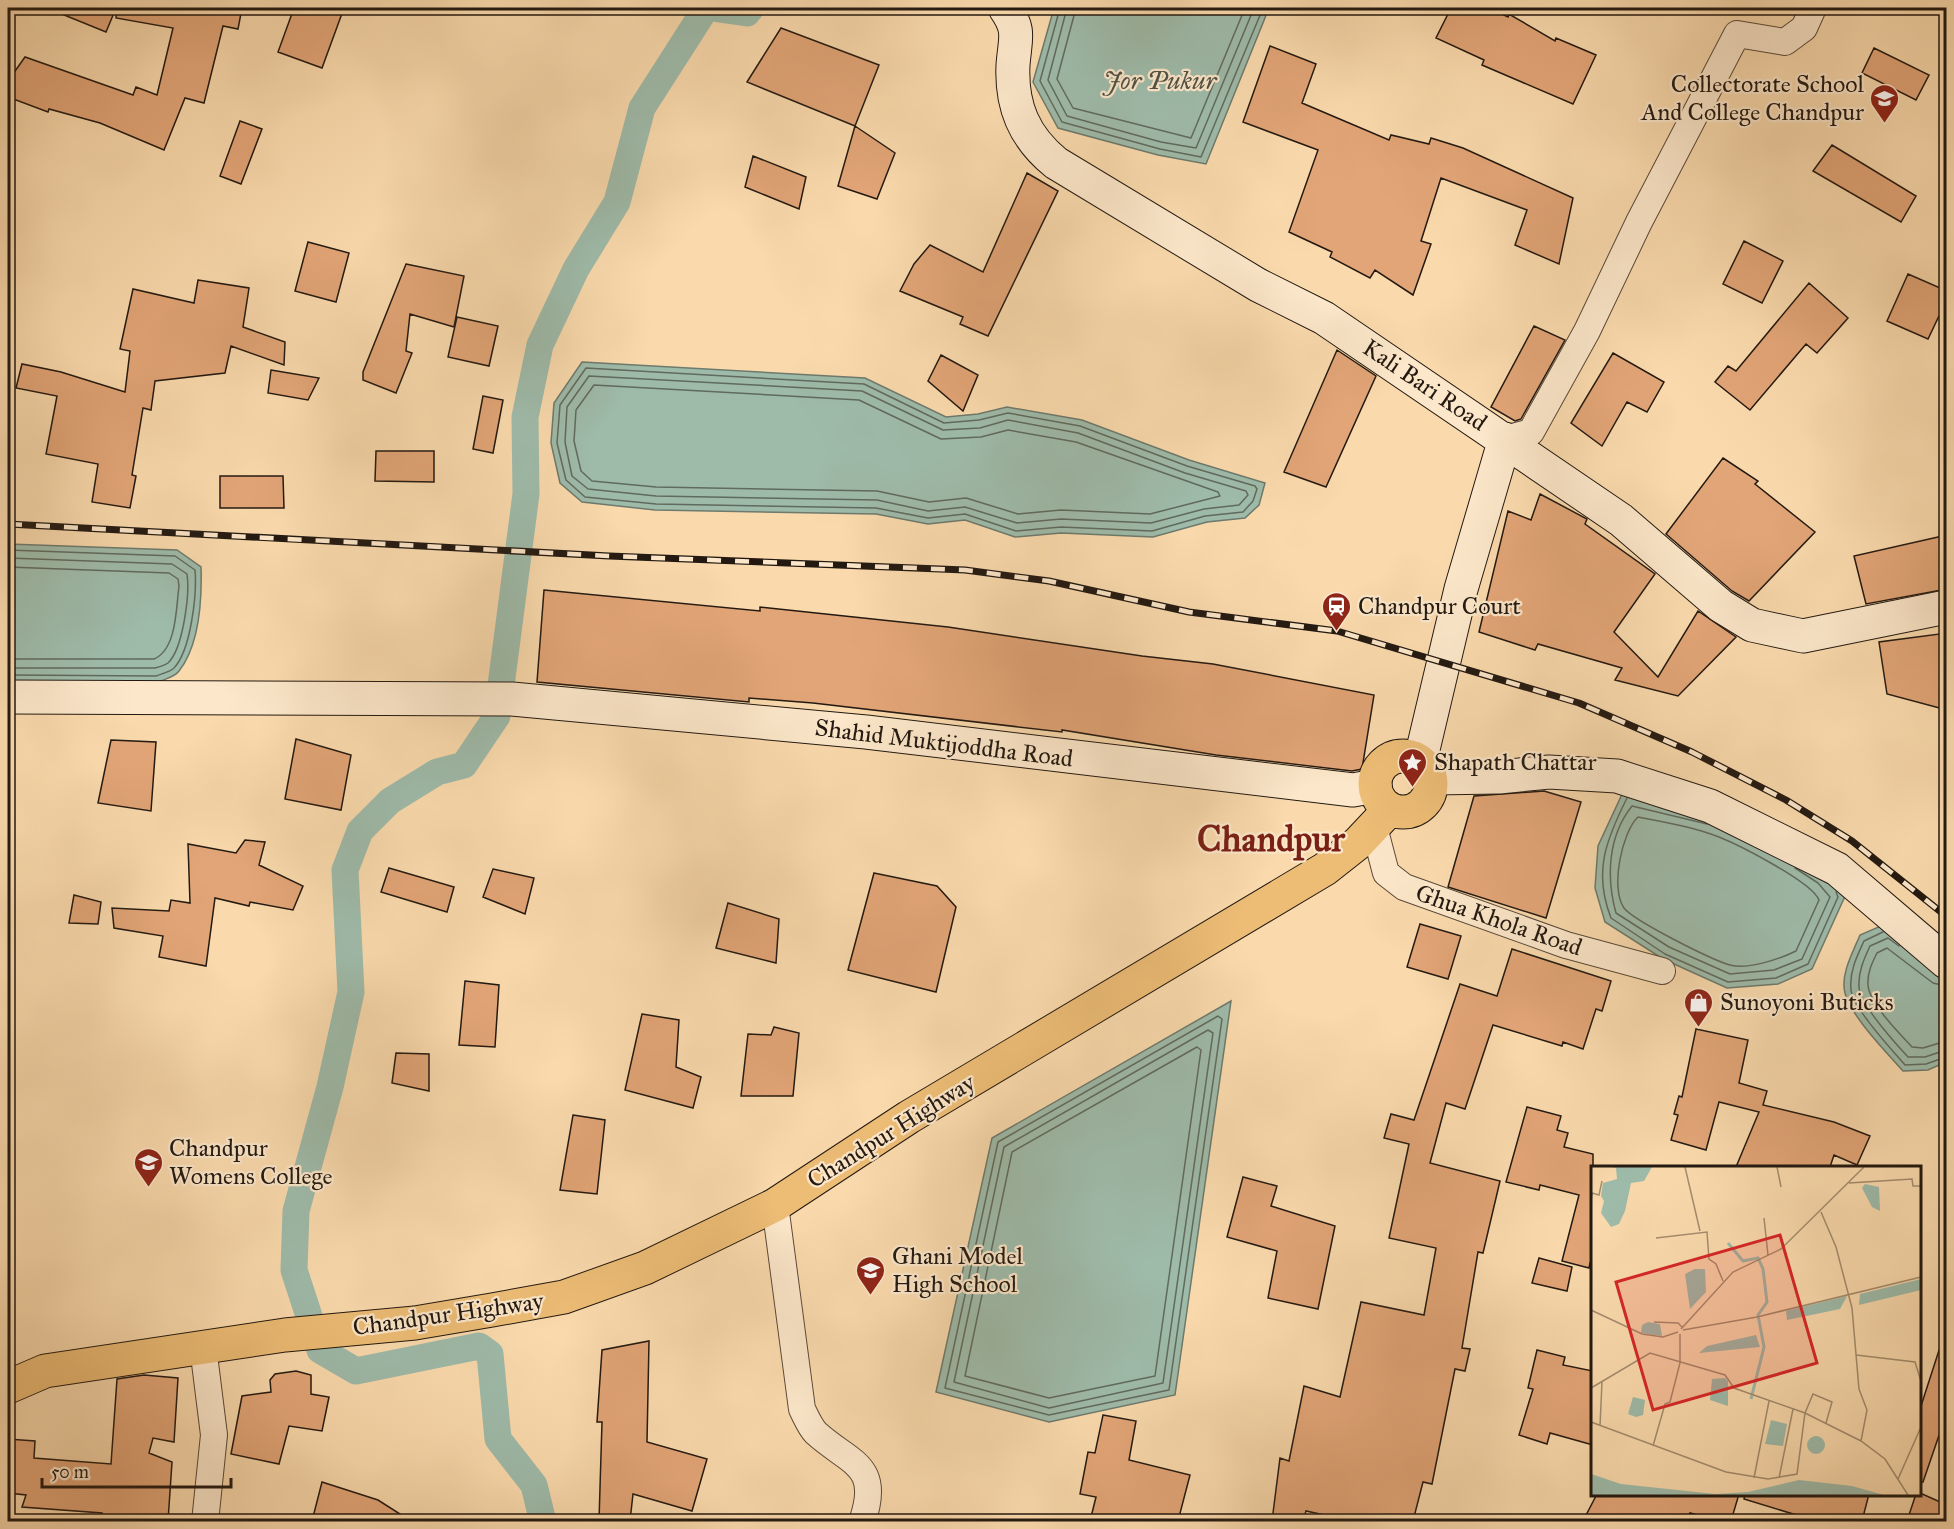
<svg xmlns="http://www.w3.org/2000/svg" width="1954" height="1529" viewBox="0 0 1954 1529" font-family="'IM FELL Great Primer',serif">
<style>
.water{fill:#9ebbaa;stroke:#6d7a6d;stroke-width:1.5}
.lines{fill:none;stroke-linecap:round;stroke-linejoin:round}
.shore{stroke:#606a5e;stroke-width:1.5}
.canal{stroke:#9ebbaa;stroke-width:27}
.building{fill:#e2a577;stroke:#231911;stroke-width:1.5}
.street-casing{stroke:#594938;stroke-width:28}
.secondary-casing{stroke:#231911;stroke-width:35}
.primary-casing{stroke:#231911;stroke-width:35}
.street{stroke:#fce7ca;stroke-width:26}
.secondary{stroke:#fce7ca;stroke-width:33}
.primary{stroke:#edbd76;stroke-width:33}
.rail-casing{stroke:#231911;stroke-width:7}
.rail{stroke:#fce7ca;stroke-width:4.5;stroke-dasharray:14;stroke-linecap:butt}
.labels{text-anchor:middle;stroke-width:4.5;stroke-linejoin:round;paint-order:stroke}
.poi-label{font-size:24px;fill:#231911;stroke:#fce7ca;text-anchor:start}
.street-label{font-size:24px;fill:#231911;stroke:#fce7ca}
.water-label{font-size:26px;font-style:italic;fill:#4e5247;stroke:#fce7ca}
.town-label{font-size:36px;font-weight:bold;fill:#7a1f14;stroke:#fce7ca}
.inset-river{fill:none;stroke:#9ebbaa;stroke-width:3}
.inset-road{fill:none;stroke:#a48d6f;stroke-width:1.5}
.view{fill:#d62828;fill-opacity:0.15;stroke:#d62828;stroke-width:3}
.inset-edge{fill:none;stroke:#231911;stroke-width:3}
</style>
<rect width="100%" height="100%" fill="#fadaad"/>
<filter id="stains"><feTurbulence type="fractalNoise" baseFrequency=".00333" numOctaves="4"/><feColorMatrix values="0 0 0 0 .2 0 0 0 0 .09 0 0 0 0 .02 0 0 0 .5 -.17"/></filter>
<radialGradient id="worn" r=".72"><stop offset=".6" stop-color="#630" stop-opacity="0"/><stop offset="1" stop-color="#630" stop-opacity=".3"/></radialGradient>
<!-- water -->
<path class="water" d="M1054,8H1269L1206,164L1158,155L1058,128L1033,82Z
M582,362L865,378L946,417L978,414L1007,407L1082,420L1189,460L1265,483L1259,505L1245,518L1207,522L1153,537L1061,533L1015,537L965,520L928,524L876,514L655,510L582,502L560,483L551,443L554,403Z
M8,544L177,550L201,567C202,600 200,644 179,671C175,677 165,679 158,682L8,681Z
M1624,790L1726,815L1846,894L1812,969L1778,984L1727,988L1663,959L1605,922L1595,888L1598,846Z
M1890,922L1946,966V1062L1928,1070L1903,1071C1888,1054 1850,1015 1845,993C1840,975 1853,952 1860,935Z
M1231,1001L1175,1395L1049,1422L936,1392L992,1138Z"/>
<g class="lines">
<!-- shore -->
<path class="shore" d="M1060,8L1040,81L1062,122L1160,149L1201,157L1263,8
M1067,8L1048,80L1067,116L1161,142L1196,148L1254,8
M1076,8L1057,79L1073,108L1191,138L1245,8
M586,368L864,384L944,423L979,420L1008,413L1080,426L1187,466L1255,486L1257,489L1253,501L1243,512L1205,516L1152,531L1061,527L1016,531L965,514L928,518L876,508L656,504L585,497L566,480L557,443L560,405Z
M589,376L862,391L943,430L980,428L1008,420L1078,433L1185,473L1246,491L1248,495L1239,505L1204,509L1151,523L1061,519L1017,523L965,507L928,511L877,500L656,496L588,489L572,476L565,442L567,407Z
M594,385L859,400L941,439L981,437L1008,430L1076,442L1218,492L1220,496L1150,514L1061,510L1018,514L966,498L929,502L877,491L656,487L592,481L581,471L574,441L576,410Z
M8,550L175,556L195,570C197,594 191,650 174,668C170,672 161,674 156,676L8,675
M8,558L172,564L187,574C190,594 183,649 168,663C165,665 159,667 155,668H8
M8,567L169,573L178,579L179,586C176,608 177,649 154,659H8
M1627,798C1606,840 1593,872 1611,918L1665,954L1728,982L1776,978L1808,964L1838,897L1836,892
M1638,817C1664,822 1694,827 1719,837C1739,845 1812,882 1819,900L1796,951C1780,959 1747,970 1730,965C1712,960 1634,921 1624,908C1610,888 1622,832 1638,817Z
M1707,824L1632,806C1608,836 1606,877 1616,913L1669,947L1730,974L1774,970L1802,959L1830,897L1818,883L1795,868
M1883,932L1864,941C1857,956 1849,972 1851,990C1853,1008 1892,1050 1905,1065L1926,1064L1946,1057
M1899,946L1888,938L1870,946C1864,959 1858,972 1859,987C1860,1004 1896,1044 1908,1057H1925L1946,1050
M1946,986L1933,983L1887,948L1877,953C1872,963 1867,973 1868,985C1869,1003 1900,1034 1912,1047L1923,1048L1946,1041
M1218,1016L1222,1019L1169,1390L1049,1415L945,1388L998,1142Z
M1208,1030L1213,1033L1163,1383L1049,1408L954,1382L1004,1147Z
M1197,1047L1201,1050L1155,1376L1049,1398L965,1376L1012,1152Z"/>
<!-- canal -->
<path class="canal" d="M712,8L747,13L751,8
M543,1522L534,1485L498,1439L490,1354L479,1346L356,1371L320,1350L294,1270L296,1211L330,1087L351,992L345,870L360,831L390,801L437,772L464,765L497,716L526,494L525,417L540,345L576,269L617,202L642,108L706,8"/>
</g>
<!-- building -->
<path class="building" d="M47,8H116L106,32Z
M117,8H242L238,29L223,26L204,103L185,98L164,150L100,123L49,109L48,112L8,97V81L25,57L133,95L136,87L157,95L173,28L116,18Z
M294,8H344L322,68L278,52Z
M1451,8H1489L1508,17L1509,14L1555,41L1556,38L1596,55L1573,104L1482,65L1484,60L1436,38Z
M781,28L879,65L855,126L747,82Z
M1270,46L1316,64L1302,103L1389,140L1391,135L1429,144L1431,138L1463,148L1573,198L1559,264L1515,245L1527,210L1441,178L1421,241L1431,244L1413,295L1375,270L1370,278L1330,257L1332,252L1289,232L1318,150L1243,122Z
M1874,48L1929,75L1916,100L1862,73Z
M240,121L262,129L241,184L220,176Z
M855,126L895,153L877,199L838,186Z
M1832,145L1916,196L1901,222L1813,171Z
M753,156L806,177L799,209L745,187Z
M1027,173L1058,191L988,336L960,324L963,317L900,291L914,264L930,245L983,272Z
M1744,241L1783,261L1762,303L1723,284Z
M308,242L349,253L336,302L295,291Z
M406,264L464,276L454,327L410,314L406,351L412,353L396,393L363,380V372Z
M1908,274L1947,291V299L1928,339L1887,321Z
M198,280L249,288L243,327L285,342L284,365L231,346L225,373L155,381L151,410L143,408L132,475L136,476L130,508L92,502L98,464L46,454L57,396L16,388L22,364L61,372L125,392L130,351L120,349L133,289L194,303Z
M1809,283L1848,318L1817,353L1806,344L1750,410L1715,382L1728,366L1736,371Z
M457,317L498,326L489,366L448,357Z
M1534,326L1565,340L1521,419L1515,421L1491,407Z
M1337,350L1376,376L1326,487L1284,472Z
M1613,353L1664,382L1647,412L1627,402L1602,446L1571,423Z
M941,355L978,375L963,411L928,381Z
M271,370L319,378L308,400L268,393Z
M483,396L503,400L493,453L473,449Z
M376,451H434V482L375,481Z
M1723,458L1758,481L1755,484L1815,532L1749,601L1732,591L1666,534Z
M220,476H283L284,508H220Z
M1540,494L1587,519L1585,524L1655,574L1614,632L1658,677L1698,611L1736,637L1678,696L1615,680L1622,668L1538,644L1535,650L1479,632L1508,511L1531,520Z
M1947,535V589L1866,604L1854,556Z
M544,590L760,611V607L948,627L1142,656L1213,664L1374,695L1362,769L1352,771L1216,755L1062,730V732L813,703L749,698V702L537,682Z
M1947,633V710L1887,694L1879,642Z
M296,739L351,755L341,810L285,799Z
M111,740L156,742L151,811L98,803Z
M1544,791L1581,802L1546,918L1448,887L1474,796Z
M245,840L265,842L259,865L303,886L293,910L250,902L249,906L215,898L206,966L159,957L163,936L114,928L112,908L169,911L171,900L190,903L188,844L236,853Z
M389,868L454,887L447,912L381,892Z
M493,869L534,878L525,914L483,897Z
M874,873L937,886L956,907L936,992L848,970Z
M74,895L101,902L98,924L69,923Z
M728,903L779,919L776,963L716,948Z
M1420,924L1461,936L1448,979L1407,967Z
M1512,949L1611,981L1602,1011L1596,1009L1583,1049L1563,1042L1562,1046L1493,1025L1465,1109L1446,1103L1430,1163L1500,1181L1483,1253L1478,1252L1462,1348L1470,1349L1465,1371L1455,1369L1432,1484L1423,1482L1413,1521H1351L1306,1511L1303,1521H1272L1280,1458L1289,1461L1304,1386L1340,1397L1361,1302L1424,1315L1436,1248L1389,1238L1409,1144L1384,1138L1391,1114L1414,1120L1460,984L1497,996Z
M465,981L499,985L495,1047L459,1045Z
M642,1014L679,1020L676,1067L701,1077L693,1108L625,1090Z
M774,1027L799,1033L793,1096H741L748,1034L771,1035Z
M1696,1029L1748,1040L1739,1083L1767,1091L1763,1105L1834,1122L1870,1136L1857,1165L1834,1155L1830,1167H1736L1759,1112L1719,1102L1706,1150L1671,1140L1678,1115L1674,1114L1679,1096L1682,1097Z
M396,1053L429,1054V1091L392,1083Z
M1527,1107L1561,1116L1557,1130L1568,1133L1564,1147L1593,1154V1264L1590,1263L1589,1268L1562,1261L1579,1195L1540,1185L1539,1190L1506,1182Z
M573,1115L605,1120L597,1194L560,1190Z
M1243,1177L1277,1186L1271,1206L1335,1226L1318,1309L1268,1298L1277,1251L1227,1237Z
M1539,1258L1572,1267L1567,1291L1532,1283Z
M1943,1338L1947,1339V1412L1923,1482L1920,1481V1409Z
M649,1341L647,1442L707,1459L692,1511L633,1494L630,1521H599L602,1422H597L602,1350Z
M1537,1350L1565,1357L1563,1365L1593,1371V1445L1550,1433L1547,1444L1519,1435L1533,1389L1528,1388Z
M296,1371L311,1375V1394L329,1397L322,1431L289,1426L279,1464L231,1454L242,1396L271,1392L270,1380L275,1374Z
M144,1375L178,1378L174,1442L153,1438L149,1453L172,1462L168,1521H101L102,1513L22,1507L26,1495L8,1493V1439L35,1441L34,1458L111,1464L117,1379Z
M1103,1415L1136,1421L1129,1460L1190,1475L1178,1521H1090L1096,1497L1080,1494L1088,1452L1095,1453Z
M322,1482L378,1500L411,1521H312Z
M1920,1493L1947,1505V1521H1907L1916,1494Z
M1597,1494H1739L1731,1521H1720L1690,1513L1687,1521H1583Z
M1745,1494H1869L1862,1521H1816L1744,1499Z"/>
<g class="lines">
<defs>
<path id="street" d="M1505,439L1531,432L1587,331L1639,222L1737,34L1785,42L1804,28L1813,8
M1374,827L1386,873L1404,887L1566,945L1662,971
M775,1205L802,1409C806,1417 810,1427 816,1433C850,1464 882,1464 862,1522
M203,1347L214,1435L205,1522"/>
<path id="secondary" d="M1005,8C1021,31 1015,38 1013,65C1011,106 1024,137 1056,163L1258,285L1324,318L1621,520L1721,606L1752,625L1803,636L1946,607
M8,697L512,699L866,732L1353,790L1375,786
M1420,762L1461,589L1505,439
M1432,778L1499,777L1549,772L1617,776L1710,806L1837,869L1946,962"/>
<path id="primary" d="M1375 784a28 28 0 1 1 56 0a28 28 0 1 1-56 0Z
M8,1387L45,1371L285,1335L415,1323L492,1310L564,1297L645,1268L775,1205L909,1117L1325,869L1358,843L1390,809"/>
</defs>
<!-- street casing -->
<use href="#street" class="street-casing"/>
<!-- secondary casing -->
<use href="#secondary" class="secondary-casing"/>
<!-- primary casing -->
<use href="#primary" class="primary-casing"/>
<!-- street -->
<use href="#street" class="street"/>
<!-- secondary -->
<use href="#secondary" class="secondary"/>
<!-- primary -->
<use href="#primary" class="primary"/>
<defs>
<path id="rail" d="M8,524L609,556L965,570L1049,581L1189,612L1337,631L1579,703L1692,752L1786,800L1852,841L1946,916"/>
</defs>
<!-- rail casing -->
<use href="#rail" class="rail-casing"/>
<!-- rail -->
<use href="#rail" class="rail"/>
</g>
<!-- icons -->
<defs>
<symbol id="school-pin" viewBox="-11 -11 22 30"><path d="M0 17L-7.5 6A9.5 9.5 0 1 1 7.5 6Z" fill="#8f2418" stroke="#fce7ca"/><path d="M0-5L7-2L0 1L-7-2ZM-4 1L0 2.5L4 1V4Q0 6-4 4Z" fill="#fff"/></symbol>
<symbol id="station-pin" viewBox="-11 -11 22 30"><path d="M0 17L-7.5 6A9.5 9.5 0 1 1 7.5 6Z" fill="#8f2418" stroke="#fce7ca"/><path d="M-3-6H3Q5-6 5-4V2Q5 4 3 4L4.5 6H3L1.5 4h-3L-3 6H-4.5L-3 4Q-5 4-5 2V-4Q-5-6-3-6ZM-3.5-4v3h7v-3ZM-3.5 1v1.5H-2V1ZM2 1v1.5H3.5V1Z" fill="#fff"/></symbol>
<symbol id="sight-pin" viewBox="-11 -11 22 30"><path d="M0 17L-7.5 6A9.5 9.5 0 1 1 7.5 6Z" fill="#8f2418" stroke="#fce7ca"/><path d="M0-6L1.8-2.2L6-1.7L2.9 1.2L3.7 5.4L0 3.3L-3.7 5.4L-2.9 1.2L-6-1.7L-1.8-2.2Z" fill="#fff"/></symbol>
<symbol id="shop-pin" viewBox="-11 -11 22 30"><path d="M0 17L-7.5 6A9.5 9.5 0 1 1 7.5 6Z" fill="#8f2418" stroke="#fce7ca"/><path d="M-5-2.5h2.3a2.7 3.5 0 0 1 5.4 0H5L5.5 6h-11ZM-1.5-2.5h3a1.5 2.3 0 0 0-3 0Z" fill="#fff"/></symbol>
<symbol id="university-pin" viewBox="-11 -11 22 30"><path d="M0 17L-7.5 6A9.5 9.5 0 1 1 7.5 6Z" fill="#8f2418" stroke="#fce7ca"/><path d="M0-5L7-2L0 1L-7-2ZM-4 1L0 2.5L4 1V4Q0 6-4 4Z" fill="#fff"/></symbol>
</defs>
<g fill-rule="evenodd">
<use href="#school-pin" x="1868" y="82" width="33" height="45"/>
<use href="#station-pin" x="1320" y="590" width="33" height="45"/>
<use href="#sight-pin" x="1396" y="746" width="33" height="45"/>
<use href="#shop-pin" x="1682" y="986" width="33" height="45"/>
<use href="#university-pin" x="132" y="1146" width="33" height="45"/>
<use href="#school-pin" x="854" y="1254" width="33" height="45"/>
</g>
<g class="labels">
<!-- poi labels -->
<g class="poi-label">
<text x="1864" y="92" text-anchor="end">Collectorate School<tspan x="1864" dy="28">And College Chandpur</tspan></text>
<text x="1358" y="614">Chandpur Court</text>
<text x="1434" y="770">Shapath Chattar</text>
<text x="1720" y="1010">Sunoyoni Buticks</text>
<text x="169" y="1156">Chandpur<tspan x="169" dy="28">Womens College</tspan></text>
<text x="892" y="1264">Ghani Model<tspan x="892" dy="28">High School</tspan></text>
</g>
<!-- street labels -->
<g class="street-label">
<text transform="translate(1425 385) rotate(34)" y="8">Kali Bari Road</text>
<text transform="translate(944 743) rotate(7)" y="8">Shahid Muktijoddha Road</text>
<text transform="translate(1499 920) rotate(19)" y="8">Ghua Khola Road</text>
<text transform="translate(891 1131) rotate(-32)" y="8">Chandpur Highway</text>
<text transform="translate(448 1314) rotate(-8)" y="8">Chandpur Highway</text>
</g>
<!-- water labels -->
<g class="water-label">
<text x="1160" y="89">Jor Pukur</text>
</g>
<!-- town labels -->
<g class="town-label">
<text x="1271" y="851">Chandpur</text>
</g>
</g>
<!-- overview -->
<g transform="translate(1591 1166)">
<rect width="330" height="330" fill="#fadaad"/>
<path d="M20,1H61L53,15L40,17L34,45L28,58L20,61L10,47L13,35L10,30L12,17L26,13L25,2ZM274,18L288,21L289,45L281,41L271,22ZM104,103H114L115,126L99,143L94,108ZM330,113V124L268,139L269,128ZM256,130L249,143L196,154L195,145ZM57,156L69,158L71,170L50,167L51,159ZM165,169L169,181L108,187L116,180ZM134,212L137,215V240L119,234L121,213ZM42,231L54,234L52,249L45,251L37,248ZM180,254L196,258L192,280L174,278ZM216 279a9 9 0 1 1 18 0a9 9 0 1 1-18 0ZM0,308L30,318L124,328L157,326L208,314L261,320L293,329H0Z" fill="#9ebbaa"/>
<path class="inset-river" d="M137,77L152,95L167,92L172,103L176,136L167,149L173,181L160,233"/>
<path class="inset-road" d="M94,1L109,65M186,1L190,21M258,17L321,13L322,20H330M0,36L1,27L8,29L11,15M230,46L245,81L261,142L268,223L276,244L270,275M173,52L177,89M65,72L116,66L118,93L125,98L132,115M0,144L51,168L72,171L87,166M63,156L87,157L91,161M90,163L142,106L190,83L273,1M92,164L166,151L330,111M89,168V197M265,189L324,196L330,215M0,222L59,187L134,209L143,222L214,247L270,275L294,293L317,329M0,256L135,306L177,313L206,308L214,247L222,228L241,236L235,257M9,260L11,216M62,280L74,238L79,236L89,197M163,312L178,235M188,312L202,243M307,313L330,261"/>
<path class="view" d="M189,69L226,197L62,244L25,116Z"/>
<rect width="330" height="330" class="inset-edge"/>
</g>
<!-- margin -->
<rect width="1954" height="1529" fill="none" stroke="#fadaad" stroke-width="30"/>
<rect x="9" y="9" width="1936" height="1511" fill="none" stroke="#231911" stroke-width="3"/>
<rect x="15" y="15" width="1924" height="1499" fill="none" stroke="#231911" stroke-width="1.5"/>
<!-- scale -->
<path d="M42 1478v9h189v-9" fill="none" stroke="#231911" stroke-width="3"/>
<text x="51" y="1478" font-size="18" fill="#231911" stroke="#fce7ca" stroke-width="4.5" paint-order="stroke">50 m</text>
<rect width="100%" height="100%" filter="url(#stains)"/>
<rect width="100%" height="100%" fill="url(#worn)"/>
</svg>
